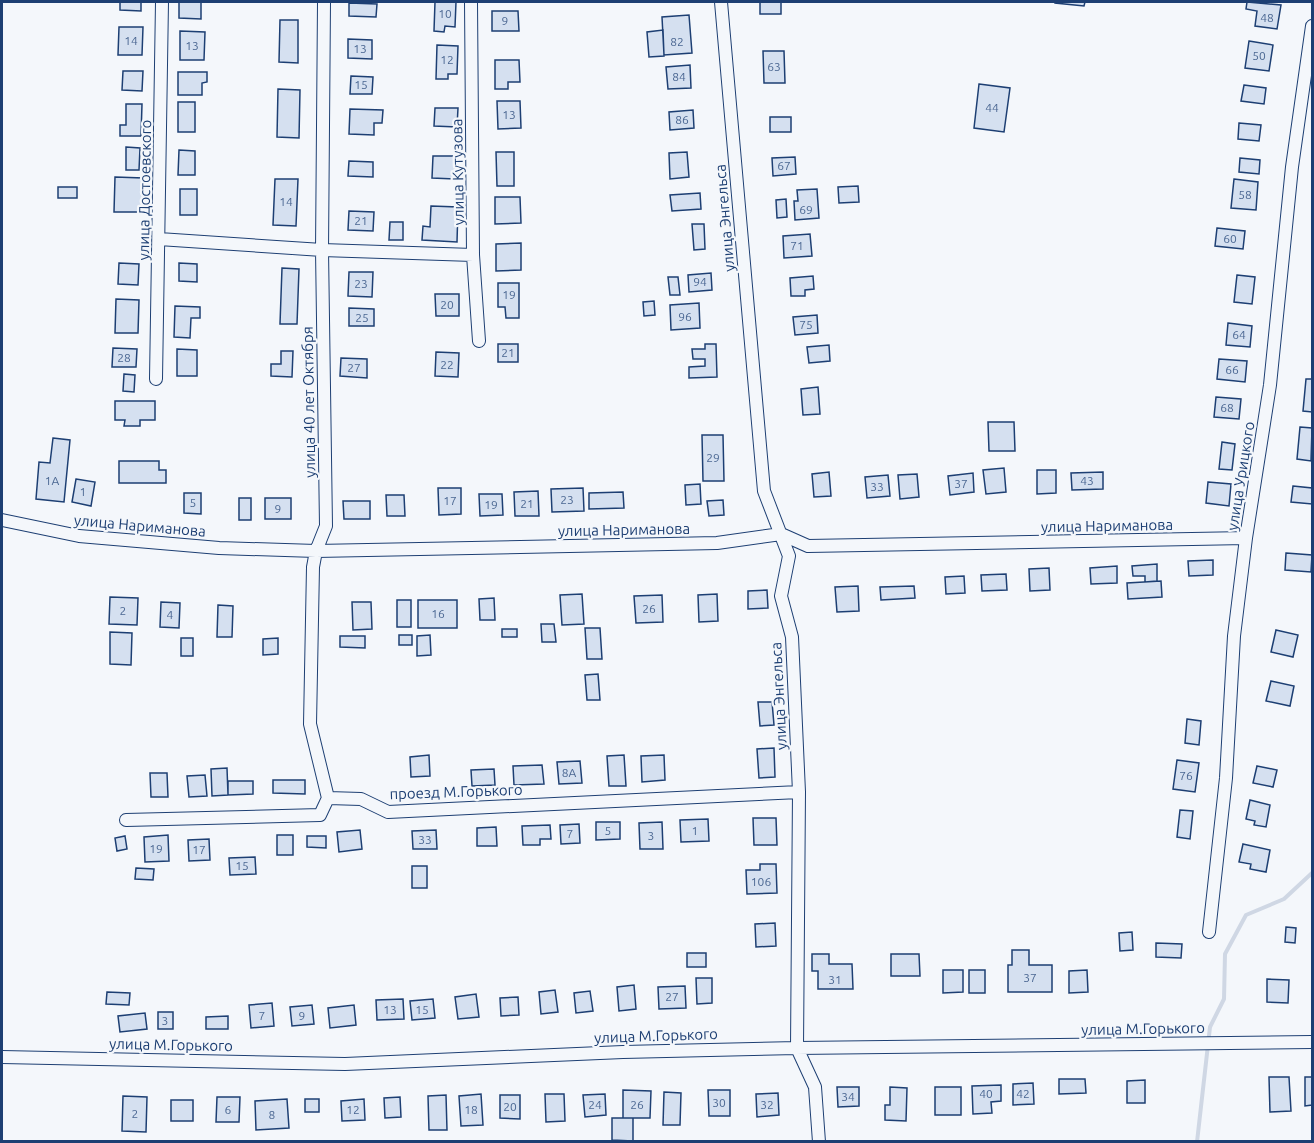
<svg xmlns="http://www.w3.org/2000/svg" width="1314" height="1143" viewBox="0 0 1314 1143" font-family="Ubuntu,sans-serif">
<style>
.lines{fill:none;stroke-linecap:round;stroke-linejoin:round}
.stream{stroke:#cfd7e4;stroke-width:4}
.building{fill:#d5e0f0;stroke:#1d3f73;stroke-width:1.5}
.minor-casing{stroke:#1d3f73;stroke-width:14}
.minor{stroke:#f4f7fb;stroke-width:12}
.labels{text-anchor:middle;stroke-width:4.5;stroke-linejoin:round;paint-order:stroke}
.number-label{font-size:12px;fill:#4b6792}
.street-label{font-size:15px;fill:#1d3f73;stroke:#f4f7fb}
</style>
<rect width="100%" height="100%" fill="#f4f7fb"/>
<g class="lines">
<!-- stream -->
<path class="stream" d="M1197,1142L1210,1027L1224,999L1225,954L1246,915L1284,899L1312,873"/>
</g>
<!-- building -->
<path class="building" d="M120,2H141V11L120,10Z
M179,2H201V19L179,18Z
M435,2H456L455,27L445,26L444,32L434,31Z
M760,2H781V14H760Z
M1055,2H1085L1084,6L1055,3Z
M1247,2L1281,5L1277,29L1255,26L1257,11L1246,9Z
M349,3L377,4L376,17L349,16Z
M492,11H518L519,31H492Z
M689,15L692,53L664,55L662,17Z
M280,20H298V63L279,62Z
M119,27H143L142,55H118Z
M663,30L664,56L649,57L647,32Z
M180,31L205,32L204,60H180Z
M348,39L372,40V59L348,58Z
M1249,41L1273,45L1269,71L1245,68Z
M437,45L458,46L457,74H448V79H436Z
M763,51H784L785,83H764Z
M495,60H519L520,82H508V89H495Z
M690,65L691,88L668,89L666,67Z
M123,71H143L142,91L122,90Z
M178,72H207V82L202,83V95H178Z
M351,76L373,77L372,94H350Z
M979,84L1010,88L1004,132L974,128Z
M1244,85L1266,88L1264,104L1241,101Z
M278,89L300,90L299,138L277,137Z
M497,101H520L521,128L498,129Z
M178,102H195V132H178Z
M126,104H142L141,136H120V125H126Z
M435,108H458L457,127L434,126Z
M350,109L383,110L382,123H374V135L349,134Z
M693,110L694,128L670,130L669,112Z
M770,117H791V132H770Z
M1239,123L1261,125L1259,141L1238,139Z
M126,147L140,148L139,170H126Z
M179,150L195,151V175H178Z
M496,152H514V186H497Z
M687,152L689,177L670,179L669,153Z
M433,156H456L455,179L432,178Z
M795,157L796,174L773,176L772,158Z
M1240,158L1260,160L1259,174L1239,172Z
M349,161L373,162V177L348,176Z
M115,177L143,178V212H114Z
M275,179H298L296,226L273,225Z
M1234,179L1258,182L1256,210L1231,208Z
M858,186L859,202L839,203L838,187Z
M58,187H77V198H58Z
M180,189H197V215H180Z
M817,189L819,218L795,220L794,201H798L797,190Z
M700,193L701,209L672,211L670,195Z
M495,197H520L521,223L495,224Z
M786,199L787,217L777,218L776,200Z
M431,206L458,207L457,242L422,240L423,226L430,227Z
M349,211L374,212L373,231L348,230Z
M390,222H403V240H389Z
M692,224H704L705,249L694,250Z
M1217,228L1245,231L1243,249L1215,246Z
M810,234L812,256L784,258L783,236Z
M521,243V270L496,271V244Z
M119,263L139,264L138,285L118,284Z
M179,263L197,264V282L179,281Z
M282,268L299,269L297,324H280Z
M349,272H373L372,297L348,296Z
M711,273L712,290L689,292L688,275Z
M1237,275L1255,277L1252,304L1234,302Z
M813,276L814,289L805,290V296H791L790,278Z
M668,277H678L680,295H670Z
M498,283H519V318H506L505,307H498Z
M435,294H459V316H436Z
M116,299L139,300L138,333H115Z
M654,301L655,315L644,316L643,302Z
M699,303L700,328L671,330L670,305Z
M175,306L200,307V318H191L190,338L174,337Z
M349,308L374,309V326H349Z
M817,315L818,333L795,335L793,317Z
M1228,323L1252,326L1250,347L1226,345Z
M498,344H518V362H498Z
M705,344H716L717,377L689,378V367L705,366V359H693L692,349H705Z
M829,345L830,361L809,363L807,347Z
M113,348L137,349L136,367H112Z
M177,349L197,350V376H177Z
M281,351H293L292,377L271,376V364H281Z
M436,352L459,353L458,377L435,376Z
M341,358L367,359V378L340,376Z
M1219,359L1247,361L1245,382L1217,379Z
M124,374L135,375L134,392L123,391Z
M1306,379H1312V412L1303,411Z
M818,387L820,414L803,415L801,389Z
M1216,397L1241,399L1239,419L1214,417Z
M115,401H155V420H140V426H124L125,420H115Z
M988,422H1014L1015,451H989Z
M1300,427L1312,428L1311,461L1297,459Z
M702,435H723L724,481H703Z
M53,438L70,440L64,502L36,499L39,462L50,463Z
M1222,442L1235,444L1232,470L1219,469Z
M119,461H159V470H166V483H119Z
M1004,468L1006,492L986,494L983,470Z
M1037,470H1056V493L1037,494Z
M829,472L831,496L814,497L812,474Z
M1103,472V489L1072,490L1071,473Z
M973,473L974,492L950,495L948,476Z
M917,474L919,497L900,499L898,475Z
M888,475L890,496L867,498L865,477Z
M76,479L95,482L91,506L72,502Z
M1208,482L1231,484L1229,506L1206,503Z
M700,484L701,504L686,505L685,485Z
M1293,486L1312,488V504L1291,502Z
M438,488H461V514L439,515Z
M583,488L584,511L552,512L551,489Z
M538,491L539,516H515L514,492Z
M623,492L624,508L589,509V493Z
M184,493H201V514L184,513Z
M479,494H502L503,515L480,516Z
M386,495H404L405,516H387Z
M239,498H251V520H239Z
M265,498H291V519H265Z
M723,500L724,515L709,516L707,501Z
M343,501H370V519H344Z
M1286,553L1312,555L1311,572L1285,570Z
M1213,560V575L1189,576L1188,561Z
M1157,564V581L1145,582V576H1133L1132,566Z
M1117,566V583L1091,584L1090,568Z
M1049,568L1050,590L1030,591L1029,569Z
M1006,574L1007,590L982,591L981,575Z
M964,576L965,593L946,594L945,577Z
M1161,581L1162,597L1128,599L1127,583Z
M858,586L859,611L837,612L835,587Z
M914,586L915,598L881,600L880,587Z
M767,590L768,608L748,609V591Z
M582,594L584,624L562,625L560,595Z
M717,594L718,621L699,622L698,595Z
M662,595L663,622L636,623L634,596Z
M110,597L138,598L137,625L109,624Z
M494,598L495,620H480L479,599Z
M397,600H411V627H397Z
M418,600H457V628H418Z
M161,602L180,603L179,628L160,627Z
M352,602H371L372,629L353,630Z
M218,605L233,606L232,637H217Z
M541,624H554L556,642H542Z
M585,628H600L602,659H587Z
M502,629H517V637H502Z
M1276,630L1298,635L1293,657L1271,652Z
M110,632L132,633L131,665L110,664Z
M399,635H412V645H399Z
M430,635L431,655L417,656V636Z
M340,636H365V648L340,647Z
M181,638H193V656H181Z
M278,638V654L263,655V639Z
M598,674L600,700H587L585,675Z
M1271,681L1294,686L1290,706L1266,701Z
M758,702H772L774,725L760,726Z
M1187,719L1201,721L1199,745L1185,743Z
M774,748L775,777L759,778L757,749Z
M429,755L430,776L411,777L410,757Z
M624,755L626,786H609L607,756Z
M664,755L665,780L642,782L641,756Z
M1177,760L1199,763L1195,792L1173,789Z
M580,761L582,783L559,784L557,762Z
M542,765L544,784L514,785L513,766Z
M1257,766L1277,770L1273,787L1253,783Z
M227,768L228,795L212,796L211,769Z
M494,769L495,785L472,786L471,770Z
M150,773H167L168,797H151Z
M205,775L207,796L189,797L187,776Z
M273,780H305V794L273,793Z
M228,781H253V794L228,795Z
M1250,800L1270,805L1266,827L1254,825L1255,821L1246,819Z
M1180,810L1193,811L1190,839L1177,837Z
M753,818H776L777,845H754Z
M708,819L709,841L681,842L680,820Z
M596,822H620V839L596,840Z
M662,822L663,849H640L639,823Z
M579,824L580,843L561,844L560,825Z
M550,825L551,839H540V845H523L522,826Z
M496,827L497,846H477V828Z
M360,830L362,849L339,852L337,832Z
M436,830L437,849H413L412,831Z
M168,835L169,861L145,862L144,837Z
M277,835H293V855H277Z
M125,836L127,849L117,851L115,838Z
M307,836H326V848L307,847Z
M209,839L210,860L189,861L188,840Z
M1243,844L1270,850L1266,872L1250,869L1251,864L1239,862Z
M255,857L256,874L230,875L229,858Z
M760,864H776L777,893L747,894L746,870H760Z
M412,866H427V888H412Z
M136,868L154,869L153,880L135,879Z
M775,923L776,946L756,947L755,924Z
M1286,927L1296,928L1295,943L1285,942Z
M1132,932L1133,950L1120,951L1119,933Z
M1156,943L1182,944L1181,958L1156,957Z
M1012,950H1029V965H1052V992H1008V965H1012Z
M687,953H706V967H687Z
M812,954H829V964H852L853,989H818V971H812Z
M891,954H919L920,976H891Z
M943,970H963V992L943,993Z
M969,970H985V993H969Z
M1087,970L1088,992L1069,993V971Z
M696,978H712V1003L697,1004Z
M1267,979L1289,980L1288,1003L1267,1002Z
M634,985L636,1009L619,1011L617,987Z
M685,986L686,1008L659,1009L658,987Z
M555,990L558,1012L541,1014L539,992Z
M590,991L593,1011L576,1013L574,993Z
M107,992L130,993L129,1005L106,1004Z
M476,994L479,1017L458,1019L455,997Z
M518,997L519,1015L501,1016L500,998Z
M403,999L404,1019L377,1020L376,1000Z
M433,999L435,1018L412,1020L410,1001Z
M272,1003L274,1026L251,1028L249,1005Z
M312,1005L314,1024L292,1026L290,1007Z
M354,1005L356,1025L330,1028L328,1008Z
M158,1012H173V1029H158Z
M145,1013L147,1029L120,1032L118,1016Z
M228,1016V1029H206V1017Z
M1269,1077H1289L1291,1111L1270,1112Z
M1305,1077H1312V1105L1305,1106Z
M1059,1079H1085L1086,1093L1059,1094Z
M1145,1080V1103H1127V1081Z
M1033,1083L1034,1104L1013,1105V1084Z
M1001,1085V1101L991,1102L992,1113L973,1114L972,1086Z
M837,1087H859V1106L838,1107Z
M890,1087L907,1088L906,1121L885,1120V1105H890Z
M935,1087H961V1115H935Z
M623,1090L651,1091L650,1118H623Z
M708,1090H730V1116H709Z
M664,1092L681,1093L680,1125H663Z
M778,1093L779,1115L757,1117L756,1094Z
M481,1094L483,1125L461,1126L459,1096Z
M545,1094H564L565,1121L546,1122Z
M605,1094L606,1115L585,1117L583,1095Z
M446,1095L447,1130H429L428,1096Z
M500,1095H520V1119L500,1118Z
M123,1096L147,1097L146,1132L122,1131Z
M217,1097H240L239,1122H216Z
M400,1097L401,1117L385,1118L384,1098Z
M287,1099L289,1128L256,1130L255,1101Z
M305,1099H319V1112H305Z
M364,1099L365,1120L342,1121L341,1101Z
M171,1100H193V1121H171Z
M612,1118H633V1141L612,1140Z"/>
<g class="lines">
<defs>
<path id="minor" d="M324,2L322,250L326,526L316,551L313,567L310,724L328,798
M471,2L473,255L479,341
M721,2L764,491L789,556L781,596L792,637L799,792L797,1048L815,1087L819,1142
M159,239L322,250L473,255
M156,379L162,2
M2,520L79,536L219,548L316,551L717,543L781,534L808,546L1246,538
M126,820L320,815L328,798L361,799L388,812L799,792
M1209,932L1226,778L1234,636L1246,538L1270,385L1292,167L1312,26
M2,1057L345,1064L623,1052L797,1048L1312,1042"/>
</defs>
<!-- minor casing -->
<use href="#minor" class="minor-casing"/>
<!-- minor -->
<use href="#minor" class="minor"/>
</g>
<g class="labels">
<!-- number labels -->
<g class="number-label">
<text x="445" y="18">10</text>
<text x="1267" y="22">48</text>
<text x="505" y="25">9</text>
<text x="131" y="45">14</text>
<text x="677" y="46">82</text>
<text x="192" y="50">13</text>
<text x="360" y="53">13</text>
<text x="1259" y="60">50</text>
<text x="447" y="64">12</text>
<text x="774" y="71">63</text>
<text x="679" y="81">84</text>
<text x="361" y="89">15</text>
<text x="992" y="112">44</text>
<text x="509" y="119">13</text>
<text x="682" y="124">86</text>
<text x="784" y="170">67</text>
<text x="1245" y="199">58</text>
<text x="286" y="206">14</text>
<text x="806" y="214">69</text>
<text x="361" y="225">21</text>
<text x="1230" y="243">60</text>
<text x="797" y="250">71</text>
<text x="700" y="286">94</text>
<text x="361" y="288">23</text>
<text x="509" y="299">19</text>
<text x="447" y="309">20</text>
<text x="685" y="321">96</text>
<text x="362" y="322">25</text>
<text x="806" y="329">75</text>
<text x="1239" y="339">64</text>
<text x="508" y="357">21</text>
<text x="124" y="362">28</text>
<text x="447" y="369">22</text>
<text x="354" y="372">27</text>
<text x="1232" y="374">66</text>
<text x="1227" y="412">68</text>
<text x="713" y="462">29</text>
<text x="52" y="485">1А</text>
<text x="1087" y="485">43</text>
<text x="961" y="488">37</text>
<text x="877" y="491">33</text>
<text x="83" y="496">1</text>
<text x="567" y="504">23</text>
<text x="450" y="505">17</text>
<text x="193" y="507">5</text>
<text x="527" y="508">21</text>
<text x="491" y="509">19</text>
<text x="278" y="513">9</text>
<text x="649" y="613">26</text>
<text x="123" y="615">2</text>
<text x="438" y="618">16</text>
<text x="170" y="619">4</text>
<text x="569" y="777">8А</text>
<text x="1186" y="780">76</text>
<text x="608" y="835">5</text>
<text x="695" y="835">1</text>
<text x="570" y="838">7</text>
<text x="651" y="840">3</text>
<text x="425" y="844">33</text>
<text x="156" y="853">19</text>
<text x="199" y="854">17</text>
<text x="242" y="870">15</text>
<text x="761" y="886">106</text>
<text x="1030" y="982">37</text>
<text x="835" y="984">31</text>
<text x="672" y="1001">27</text>
<text x="390" y="1014">13</text>
<text x="422" y="1014">15</text>
<text x="262" y="1020">7</text>
<text x="302" y="1020">9</text>
<text x="165" y="1025">3</text>
<text x="986" y="1098">40</text>
<text x="1023" y="1098">42</text>
<text x="848" y="1101">34</text>
<text x="719" y="1107">30</text>
<text x="595" y="1109">24</text>
<text x="637" y="1109">26</text>
<text x="767" y="1109">32</text>
<text x="510" y="1111">20</text>
<text x="228" y="1114">6</text>
<text x="353" y="1114">12</text>
<text x="471" y="1114">18</text>
<text x="135" y="1118">2</text>
<text x="272" y="1119">8</text>
</g>
<!-- street labels -->
<g class="street-label">
<text transform="translate(458 172) rotate(-91)" y="5">улица Кутузова</text>
<text transform="translate(145 190) rotate(-89)" y="5">улица Достоевского</text>
<text transform="translate(725 218) rotate(-95)" y="5">улица Энгельса</text>
<text transform="translate(309 402) rotate(-91)" y="5">улица 40 лет Октября</text>
<text transform="translate(1241 476) rotate(-81)" y="5">улица Урицкого</text>
<text transform="translate(140 526) rotate(5)" y="5">улица Нариманова</text>
<text transform="translate(1107 526) rotate(-1)" y="5">улица Нариманова</text>
<text transform="translate(624 530) rotate(-1)" y="5">улица Нариманова</text>
<text transform="translate(779 696) rotate(-93)" y="5">улица Энгельса</text>
<text transform="translate(456 792) rotate(-2)" y="5">проезд М.Горького</text>
<text transform="translate(1143 1029) rotate(-1)" y="5">улица М.Горького</text>
<text transform="translate(656 1036) rotate(-2)" y="5">улица М.Горького</text>
<text transform="translate(171 1045) rotate(1)" y="5">улица М.Горького</text>
</g>
</g>
<!-- border -->
<rect width="1314" height="1143" fill="none" stroke="#1d3f73" stroke-width="6"/>
</svg>
